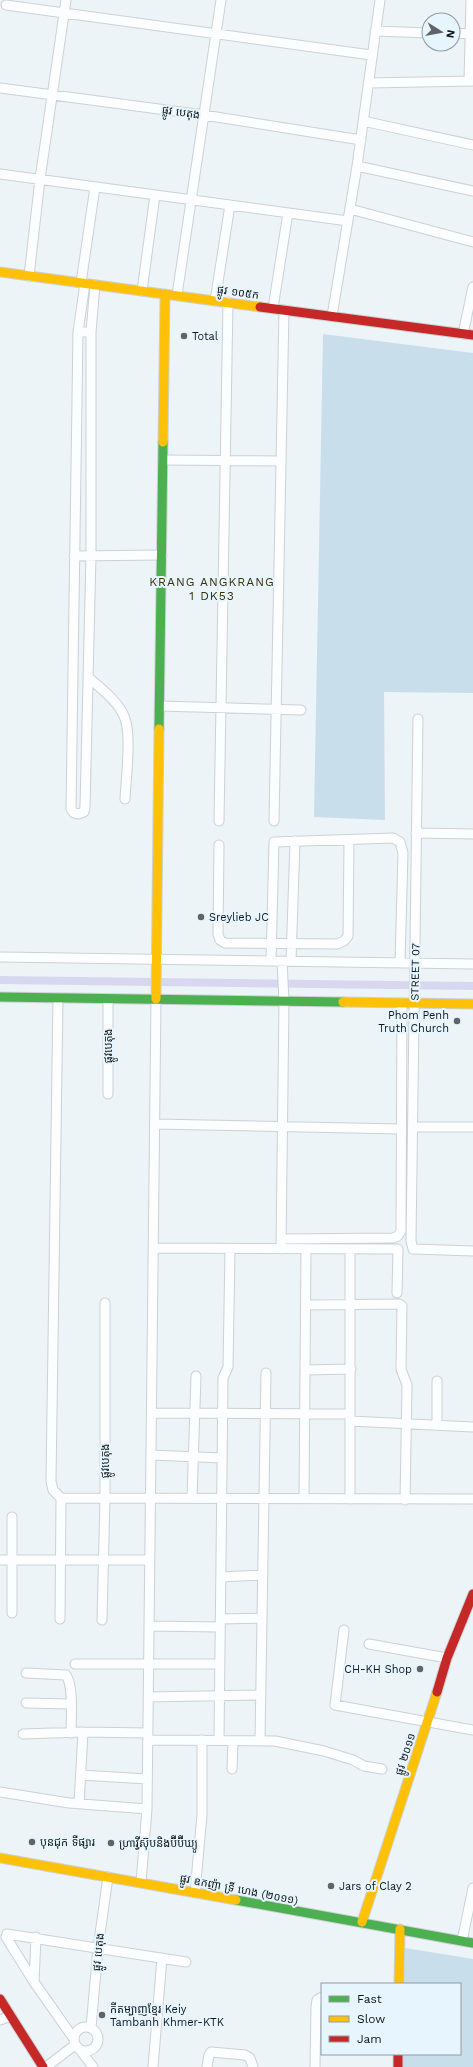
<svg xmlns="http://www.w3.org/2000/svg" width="473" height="2067" viewBox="0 0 473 2067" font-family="'Work Sans','Noto Sans Khmer',sans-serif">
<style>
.green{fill:#c9deeb}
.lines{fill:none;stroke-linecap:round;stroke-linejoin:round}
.canal{stroke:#d8d7f0;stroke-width:8}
.street-casing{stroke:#cbd1d5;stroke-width:11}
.fast-casing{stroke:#cbd1d5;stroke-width:11}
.slow-casing{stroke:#cbd1d5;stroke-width:11}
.jam-casing{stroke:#cbd1d5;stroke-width:11}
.street{stroke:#fcfdfe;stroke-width:9}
.fast{stroke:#4caf50;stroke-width:9}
.slow{stroke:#ffc107;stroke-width:9}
.jam{stroke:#c62828;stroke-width:9}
.poi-dot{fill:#5e6467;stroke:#e6f5fe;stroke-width:1.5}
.labels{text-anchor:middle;stroke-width:4;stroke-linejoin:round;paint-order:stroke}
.street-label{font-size:11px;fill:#111619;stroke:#e6f5fe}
.poi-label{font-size:11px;fill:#111619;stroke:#e6f5fe;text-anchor:start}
.neighbourhood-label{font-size:12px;letter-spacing:1px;fill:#3c2e03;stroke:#e6f5fe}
</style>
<rect width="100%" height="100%" fill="#ecf4f8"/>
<!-- green -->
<path class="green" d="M323,334L473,353V693L384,692L385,820L314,817Z
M405,1948L473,1959V2067H403V2054H460V1984H404Z"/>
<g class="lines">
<!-- canal -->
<path class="canal" d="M0,980L473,986"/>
<defs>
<path id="street" d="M6,5L371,55
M375,31L429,33
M453,33L470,34
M469,81L471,0
M368,83L473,81
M0,88L204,115L361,140
M363,121L473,145
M357,166L473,191
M0,174L348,221
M350,209L473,242
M29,276L40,179L66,0
M81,283L95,187
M142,291L155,195
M177,295L221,0
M215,301L230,205
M273,308L288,213
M332,316L357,166L380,0
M78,332H91V555L85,807L84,812L78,814L74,813L71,809L78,332L85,283
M91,332L95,285
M463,334L473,287
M163,460L281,461
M74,556L162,555
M88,677C100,688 117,700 124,716C132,734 126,777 125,799
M160,706L301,710
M418,719L411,1241L413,1249L473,1251
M219,821L228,302
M274,821L284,310
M416,833L473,834
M219,845L218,934L220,940L225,943L337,944L344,941L348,936L349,841
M0,957L473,964
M271,961L274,842L393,838L400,842L403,853L400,963
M291,961L295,841
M58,998L51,1481L53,1490L61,1498L60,1619
M108,1094V999
M155,1124L400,1129
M413,1127H473
M282,1239L393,1238L398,1236L401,1231L402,1003
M153,1248L398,1249L397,1293
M281,1249L284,1001L282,961
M306,1305L399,1304L402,1306L401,1369L407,1385L405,1500
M305,1370L351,1369
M152,1413L350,1414
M350,1421L473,1427
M437,1425V1381
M151,1455L222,1458
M61,1498L473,1499
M192,1498L196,1376
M304,1498L306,1249
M350,1499V1249
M0,1560H150
M221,1577L263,1575
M12,1613V1517
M220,1619L262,1618
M102,1620L105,1497V1303
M149,1626L220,1627
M344,1630L335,1705L473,1730
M369,1644L447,1658
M75,1664H220
M26,1673L66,1675C74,1687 71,1718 71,1733
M148,1697L261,1695
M26,1703L71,1704
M23,1734L83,1732L148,1733
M148,1740L275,1741L324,1751L353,1760L364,1766L382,1769
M219,1740L223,1378L228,1367L230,1249
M260,1741L266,1373
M232,1769L233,1741
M81,1775L147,1779
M0,1792L69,1803L147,1809
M79,1804L83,1732
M141,1882L147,1809L156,999
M195,1892L202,1815V1740
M462,1941L473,1888
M34,1982L36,1937
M0,2020L11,2016
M74 2039a12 12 0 1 1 24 0a12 12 0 1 1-24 0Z
M91,2028L98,1948L108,1877
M74,2039L34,1982L6,1937L7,1934L186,1962
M81,2051L93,2067
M46,2067L75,2045
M153,2067L162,1958
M207,2067L209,2055L211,2052L245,2055L250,2058L253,2067
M315,2067L316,2007L317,2000L322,1997"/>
<path id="fast" d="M159,729L163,442
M0,997L343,1002
M236,1900L473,1943"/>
<path id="slow" d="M0,272L260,307
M163,442L165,294
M156,999L159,729
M343,1002L473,1004
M0,1858L236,1900
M362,1922L437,1692
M399,1984L400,1929"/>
<path id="jam" d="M260,307L473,335
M437,1692L447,1658L473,1594
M0,1999L43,2067
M398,2054V2067"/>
</defs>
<!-- street casing -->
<use href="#street" class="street-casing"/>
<!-- fast casing -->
<use href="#fast" class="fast-casing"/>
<!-- slow casing -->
<use href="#slow" class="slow-casing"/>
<!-- jam casing -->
<use href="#jam" class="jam-casing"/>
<!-- street -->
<use href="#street" class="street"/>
<!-- fast -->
<use href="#fast" class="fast"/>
<!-- slow -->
<use href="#slow" class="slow"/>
<!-- jam -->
<use href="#jam" class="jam"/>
</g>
<!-- markers -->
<g class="poi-dot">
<circle cx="184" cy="336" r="4"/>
<circle cx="201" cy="917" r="4"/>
<circle cx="457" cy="1021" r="4"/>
<circle cx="420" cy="1669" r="4"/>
<circle cx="32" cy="1842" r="4"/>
<circle cx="111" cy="1843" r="4"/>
<circle cx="331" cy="1886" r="4"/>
<circle cx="102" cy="2015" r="4"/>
</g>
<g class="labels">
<!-- street labels -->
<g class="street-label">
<text transform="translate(181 112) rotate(8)" y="4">ផ្លូវ បេតុង</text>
<text transform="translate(238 292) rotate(8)" y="4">ផ្លូវ ១០៥ក</text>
<text transform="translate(415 972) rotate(-89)" y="4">STREET 07</text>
<text transform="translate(108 1046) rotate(-90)" y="4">ផ្លូវបេតុង</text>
<text transform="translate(105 1461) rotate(-90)" y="4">ផ្លូវបេតុង</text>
<text transform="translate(405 1754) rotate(-72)" y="4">ផ្លូវ ២០១១</text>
<text transform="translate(239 1889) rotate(11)" y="4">ផ្លូវ ឧកញ៉ា ទ្រី ហេង (២០១១)</text>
<text transform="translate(98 1952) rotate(-84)" y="4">ផ្លូវ បេតុង</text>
</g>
<!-- poi labels -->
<g class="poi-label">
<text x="192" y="340">Total</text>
<text x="209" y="921">Sreylieb JC</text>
<text x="449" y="1019" text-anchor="end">Phom Penh<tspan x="449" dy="13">Truth Church</tspan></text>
<text x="412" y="1673" text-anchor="end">CH-KH Shop</text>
<text x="40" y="1846">បុនជុក ទីផ្សារ</text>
<text x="119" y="1847">ហ្រាវ្វីស៊ុបនិងប៊ីប៊ីឃ្យូ</text>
<text x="339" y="1890">Jars of Clay 2</text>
<text x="110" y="2013">កីតម្បាញខ្មែរ Keiy<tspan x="110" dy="13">Tambanh Khmer-KTK</tspan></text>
</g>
<!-- neighbourhood labels -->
<g class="neighbourhood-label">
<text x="212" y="586">KRANG ANGKRANG<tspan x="212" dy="14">1 DK53</tspan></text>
</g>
</g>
<!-- legend -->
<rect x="321" y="1983" width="140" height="72" fill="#e6f5fe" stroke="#919ca2"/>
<rect x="329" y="1996" width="20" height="6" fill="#4caf50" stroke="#919ca2"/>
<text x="357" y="2003" font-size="12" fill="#111619">Fast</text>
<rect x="329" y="2016" width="20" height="6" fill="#ffc107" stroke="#919ca2"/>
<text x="357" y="2023" font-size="12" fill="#111619">Slow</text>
<rect x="329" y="2036" width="20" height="6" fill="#c62828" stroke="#919ca2"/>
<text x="357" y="2043" font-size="12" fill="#111619">Jam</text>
<!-- north arrow -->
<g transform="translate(441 32) rotate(101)"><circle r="19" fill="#e6f5fe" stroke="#919ca2"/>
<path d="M0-3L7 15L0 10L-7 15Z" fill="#5e6467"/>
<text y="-6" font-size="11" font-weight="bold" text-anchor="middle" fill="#111619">N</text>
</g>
</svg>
